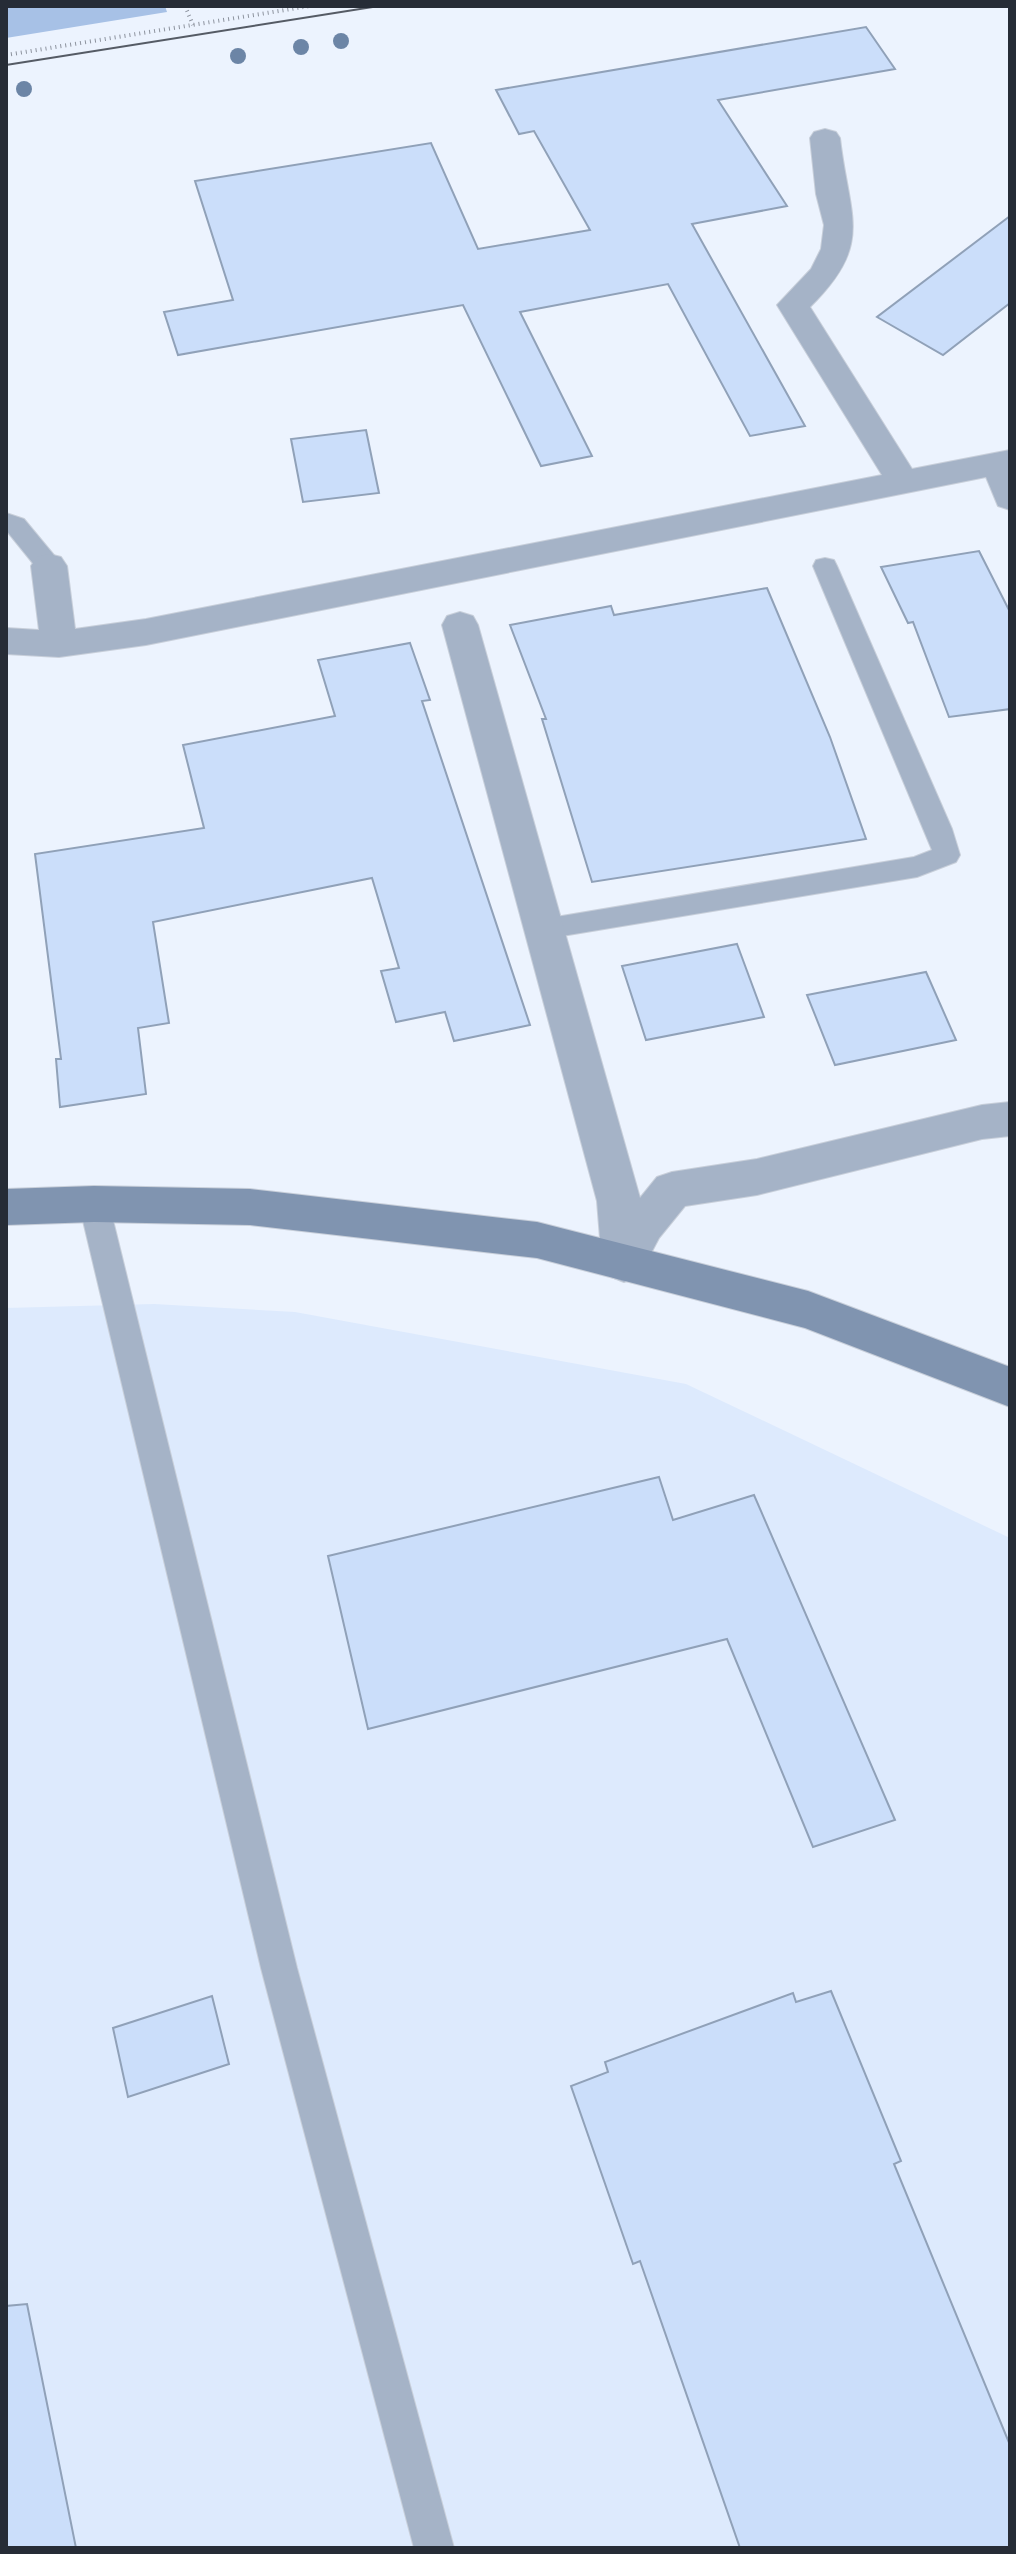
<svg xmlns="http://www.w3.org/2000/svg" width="1016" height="2554" viewBox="0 0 1016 2554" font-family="Cabin,sans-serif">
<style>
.built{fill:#ddeafd}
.green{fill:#a7c1e6}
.building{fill:#cbdefa;stroke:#90a1b8;stroke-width:2}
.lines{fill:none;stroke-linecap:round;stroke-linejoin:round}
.lane-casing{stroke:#c8cfda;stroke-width:2}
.street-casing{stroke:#c8cfda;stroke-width:2}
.secondary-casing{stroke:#c8cfda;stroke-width:2}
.path{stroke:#8d939e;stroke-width:4;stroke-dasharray:1 4;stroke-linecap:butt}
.lane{fill:#a5b3c7;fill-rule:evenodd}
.street{fill:#a5b3c7;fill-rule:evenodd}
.secondary{fill:#8094b0;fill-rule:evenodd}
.tram{stroke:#555b65;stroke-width:2}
.tree{fill:#6c85a6}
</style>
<rect width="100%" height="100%" fill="#ecf3fe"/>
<!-- built -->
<path class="built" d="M154,1304L295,1312L686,1384L1010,1538V2548H6V1308Z"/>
<!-- green -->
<path class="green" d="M6,6H165L167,12L6,38Z"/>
<!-- building -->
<path class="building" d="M866,27L895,69L718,100L787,206L692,224L805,426L750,436L668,284L520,312L592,456L541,466L463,305L178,355L164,312L233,300L195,181L431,143L478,249L590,230L534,131L519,134L496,90Z
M1010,216V303L943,355L877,317Z
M366,430L379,493L303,502L291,439Z
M979,551L1010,612V709L949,717L913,622L908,623L881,567Z
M767,588L830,737L866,839L592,882L542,719H546L510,625L611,606L614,615Z
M410,643L430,700L422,701L530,1025L454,1041L445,1012L396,1022L381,971L399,968L372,878L153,922L169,1023L138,1028L146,1094L60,1107L56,1059H61L35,854L204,828L183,745L335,716L318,660Z
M737,944L764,1017L646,1040L622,966Z
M926,972L956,1040L835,1065L807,995Z
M659,1477L673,1520L754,1495L895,1820L813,1847L727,1639L368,1729L328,1556Z
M831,1991L901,2161L894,2164L1010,2445V2548H740L640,2261L633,2264L571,2086L608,2072L605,2062L793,1993L796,2002Z
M212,1996L229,2064L128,2097L113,2028Z
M27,2304L76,2548H6V2306Z"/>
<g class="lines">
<defs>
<path id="lane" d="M6,513L24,519L58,560L61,566L58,572H40L6,530Z
M825,558L834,560L837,566L952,829L960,855L956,862L917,877L544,939L534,936L530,929L534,922L544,919L914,857L932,850L813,566L816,560Z
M94,1192L104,1195L109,1204L297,1968L454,2548H414L261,1968L79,1204L84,1195Z"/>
<path id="street" d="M825,129L836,132L840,138C849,218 875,243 810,307L912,469L1010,450V510L998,506L986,477L146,645L59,657L6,654V628L39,630L31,566L37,557L49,554L61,557L67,566L75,629L146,619L882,475L777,305L811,269L821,249L824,225L816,194L810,138L814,132Z
M460,612L473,616L478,625L640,1198L657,1177L672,1172L757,1159L982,1105L1010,1102V1136L982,1139L757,1195L685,1206L659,1238L639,1276L624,1282L609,1276L602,1263L597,1201L442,625L447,616Z"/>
<path id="secondary" d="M94,1186L250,1189L537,1222L808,1291L1010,1367V1407L805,1328L537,1258L250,1225L94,1222L6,1225V1189Z"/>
</defs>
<!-- lane casing -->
<use href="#lane" class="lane-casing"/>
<!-- street casing -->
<use href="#street" class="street-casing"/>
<!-- secondary casing -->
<use href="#secondary" class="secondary-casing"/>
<!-- path -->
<path class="path" d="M185,6L193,25
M6,55L310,6"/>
<!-- lane -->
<use href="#lane" class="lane"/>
<!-- street -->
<use href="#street" class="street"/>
<!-- secondary -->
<use href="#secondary" class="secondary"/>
<!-- tram -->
<path class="tram" d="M6,65L379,6"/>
</g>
<!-- trees -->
<g class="tree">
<circle cx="341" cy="41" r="8"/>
<circle cx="301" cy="47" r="8"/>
<circle cx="238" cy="56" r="8"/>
<circle cx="24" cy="89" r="8"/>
</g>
<!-- border -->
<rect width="1016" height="2554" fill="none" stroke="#262c36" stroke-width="16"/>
</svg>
